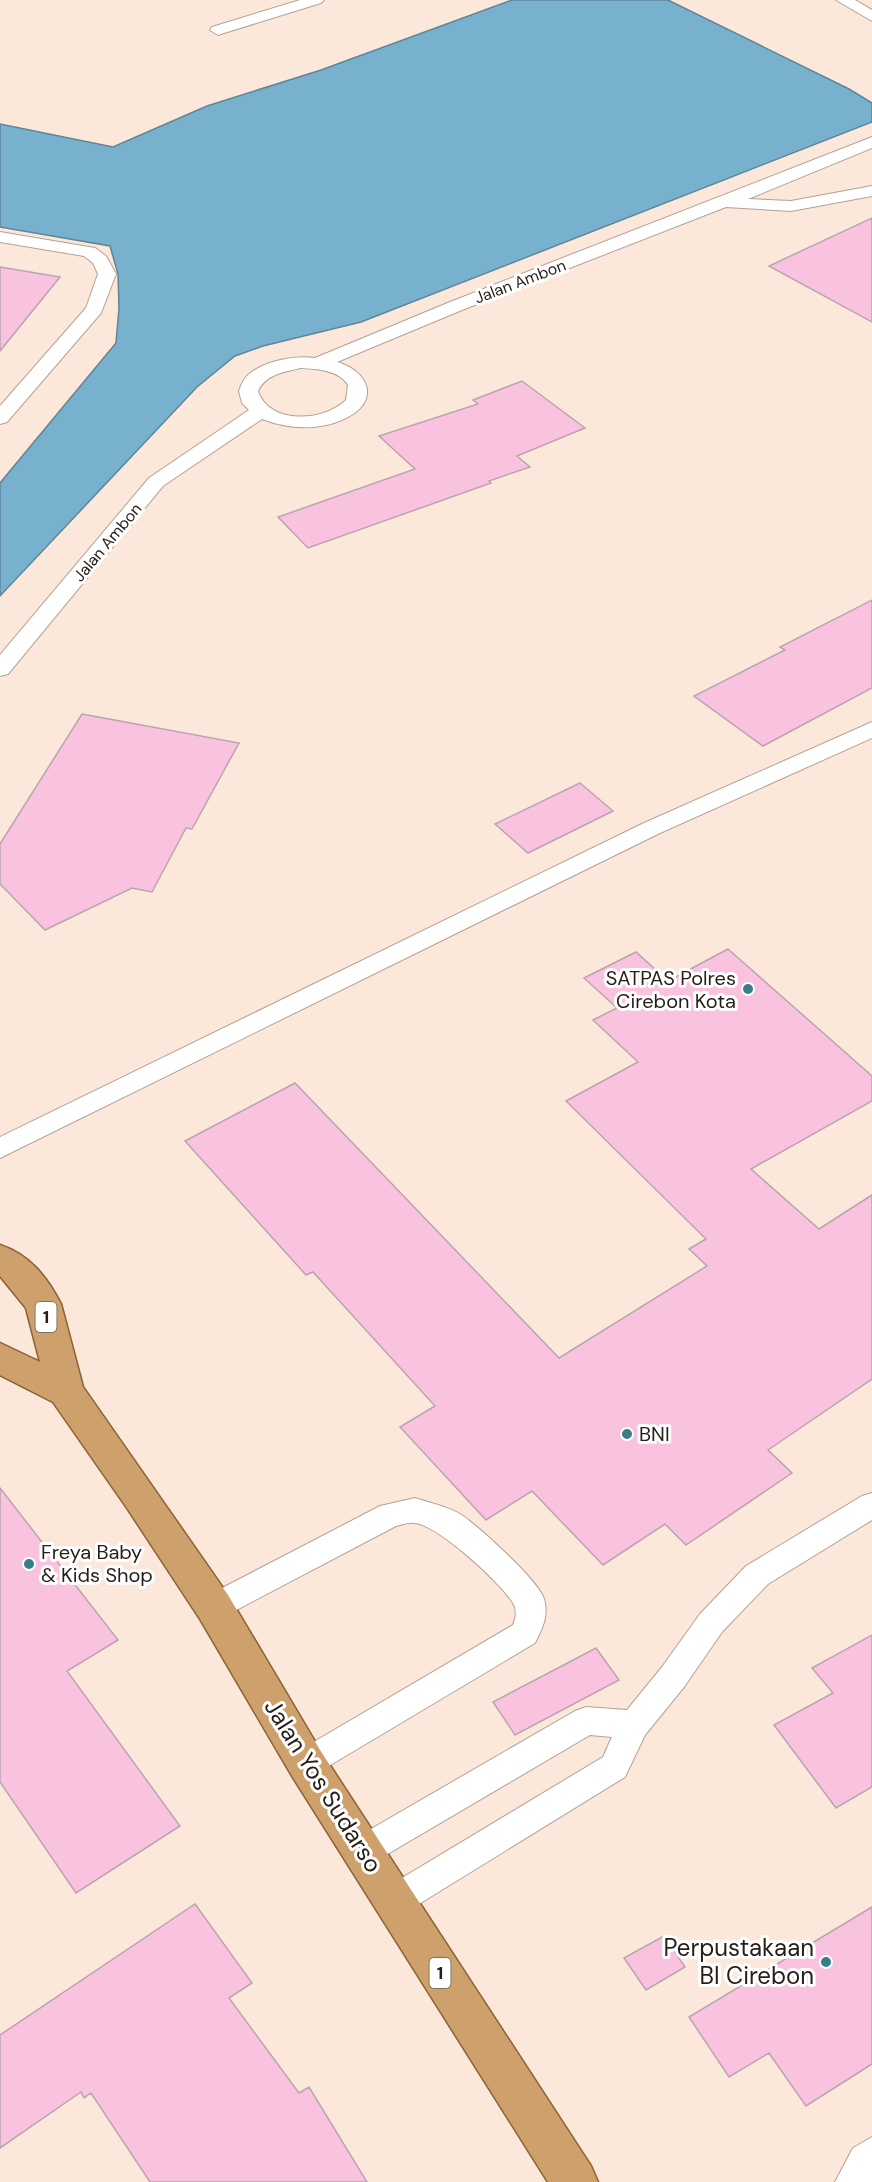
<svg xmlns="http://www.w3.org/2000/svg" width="872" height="2182" viewBox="0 0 872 2182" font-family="'DM Sans',sans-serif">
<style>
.water{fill:#78b1ce;stroke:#5f8598;stroke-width:1.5}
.building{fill:#f9c3e0;stroke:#baa4af;stroke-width:1.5}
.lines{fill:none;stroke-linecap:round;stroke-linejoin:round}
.service-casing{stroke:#b3a193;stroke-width:2}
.trunk-casing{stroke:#8b6337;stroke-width:3}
.service{fill:#fff;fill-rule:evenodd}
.trunk{fill:#cea06c;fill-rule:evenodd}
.poi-dot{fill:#387d8a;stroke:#fff;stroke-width:2}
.labels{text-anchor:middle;stroke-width:6;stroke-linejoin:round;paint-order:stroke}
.far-street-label{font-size:16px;fill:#251e19;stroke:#fff}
.shield{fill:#fff;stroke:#66625e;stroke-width:1.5}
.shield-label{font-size:18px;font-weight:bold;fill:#251e19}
.poi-label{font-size:20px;fill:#251e19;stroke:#fff;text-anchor:start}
.near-street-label{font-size:24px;fill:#251e19;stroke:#fff}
.near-poi-label{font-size:24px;fill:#251e19;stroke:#fff;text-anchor:end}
</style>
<rect width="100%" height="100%" fill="#fce8da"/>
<!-- water -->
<path class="water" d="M512,0H668L849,89L872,103V122L361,322L263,346L235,356L197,387L0,596V483L116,343L119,308L118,274L110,246L0,227V124L113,147L207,106L321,70Z"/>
<!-- building -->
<path class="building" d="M872,218V322L769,266Z
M0,267L60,277L0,351Z
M522,381L585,428L517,456L530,467L489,481L491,483L308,548L278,517L415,469L379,436L478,404L473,400Z
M872,600V688L763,746L694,696L785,650L780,647Z
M82,714L239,743L192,829L186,828L152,892L132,888L45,930L0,884V844Z
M580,783L613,811L528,853L495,824Z
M728,949L872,1076V1101L751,1169L819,1229L872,1195V1379L768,1450L792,1473L686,1545L665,1524L603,1565L532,1491L486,1520L400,1427L435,1406L313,1272L306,1275L185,1141L295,1083L559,1358L707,1266L689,1249L706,1239L566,1101L638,1062L593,1020L617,1008L584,978L636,952L668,981Z
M0,1488L118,1640L67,1671L180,1826L76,1893L0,1782Z
M872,1635V1787L836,1808L774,1725L833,1693L812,1668Z
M596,1648L619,1680L515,1735L493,1702Z
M195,1904L252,1983L229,1998L299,2093L309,2087L367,2182H150L91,2093L84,2098L81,2092L0,2148V2035Z
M872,1907V2064L806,2106L769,2053L729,2077L689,2017Z
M664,1936L685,1967L646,1990L624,1958Z"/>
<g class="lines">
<defs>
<path id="service" d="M300,0H324L321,3L224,33L218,35L210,30L212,27Z
M836,0H855L872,10V21Z
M872,137V148L748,199L791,201L872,186V196L791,211L726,207L462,310L337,362C371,372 380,403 344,419C318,431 288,429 262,419L163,486L8,674L0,676V655L149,478L249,410L242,403L239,391C241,385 244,378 249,374C265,361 294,355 315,358L450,302ZM301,368C317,369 339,370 348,385L346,400C324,422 269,425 258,391C266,374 284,372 301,368Z
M0,232L95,248L106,256L116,274L101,313L7,422L0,424V406L86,308L98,274L93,263L84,256L0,242Z
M872,722V738L660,833L0,1158V1137L644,823Z
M872,1493V1520L768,1584L722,1632L684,1687L645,1735L625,1777L406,1912L394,1917L382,1912L378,1901L382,1890L603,1757L612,1737L590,1735L374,1862L363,1866L352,1862L347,1851L352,1840L575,1711L586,1707L627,1710L662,1667L700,1614L746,1566L862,1496Z
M415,1498C430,1503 450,1507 463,1516C480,1528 539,1581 544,1599C549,1616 542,1629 535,1643L317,1773L306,1777L295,1773L290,1763L295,1753L513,1625C516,1618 517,1609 513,1603C501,1583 437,1524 414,1523C408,1522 401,1525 396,1526L225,1616L214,1620L203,1616L199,1607L203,1598L380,1506Z
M872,2137V2182H835L853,2148Z"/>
<path id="trunk" d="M0,1245C30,1255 47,1277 61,1304L83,1387L228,1595L320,1750L591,2166L598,2182H548L292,1776L200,1619L127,1508L53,1402L0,1375V1343L40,1362L26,1308L0,1276Z"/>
</defs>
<!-- service casing -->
<use href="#service" class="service-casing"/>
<!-- trunk casing -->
<use href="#trunk" class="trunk-casing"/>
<!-- service -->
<use href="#service" class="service"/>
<!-- trunk -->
<use href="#trunk" class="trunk"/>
</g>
<!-- markers -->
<g class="poi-dot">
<circle cx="748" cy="989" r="6"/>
<circle cx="627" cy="1434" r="6"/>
<circle cx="29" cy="1564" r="6"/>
<circle cx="826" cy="1962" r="6"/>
</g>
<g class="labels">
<!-- far-street labels -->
<g class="far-street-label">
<text transform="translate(520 281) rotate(-21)" y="6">Jalan Ambon</text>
<text transform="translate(107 542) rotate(-50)" y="6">Jalan Ambon</text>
</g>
<!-- shield labels -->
<g class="shield">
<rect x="35.5" y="1302" width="21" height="30" rx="4.5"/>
<rect x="429.5" y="1958" width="21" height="30" rx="4.5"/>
</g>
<g class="shield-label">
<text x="46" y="1323">1</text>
<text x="440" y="1979">1</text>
</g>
<!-- poi labels -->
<g class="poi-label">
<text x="736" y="985" text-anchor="end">SATPAS Polres<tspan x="736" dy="23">Cirebon Kota</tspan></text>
<text x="639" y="1441">BNI</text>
<text x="41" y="1559">Freya Baby<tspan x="41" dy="23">&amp; Kids Shop</tspan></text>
</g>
<!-- near-street labels -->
<g class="near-street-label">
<text transform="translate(323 1786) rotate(58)" y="8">Jalan Yos Sudarso</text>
</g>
<!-- near-poi labels -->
<g class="near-poi-label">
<text x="814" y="1956">Perpustakaan<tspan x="814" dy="28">BI Cirebon</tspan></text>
</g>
</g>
</svg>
